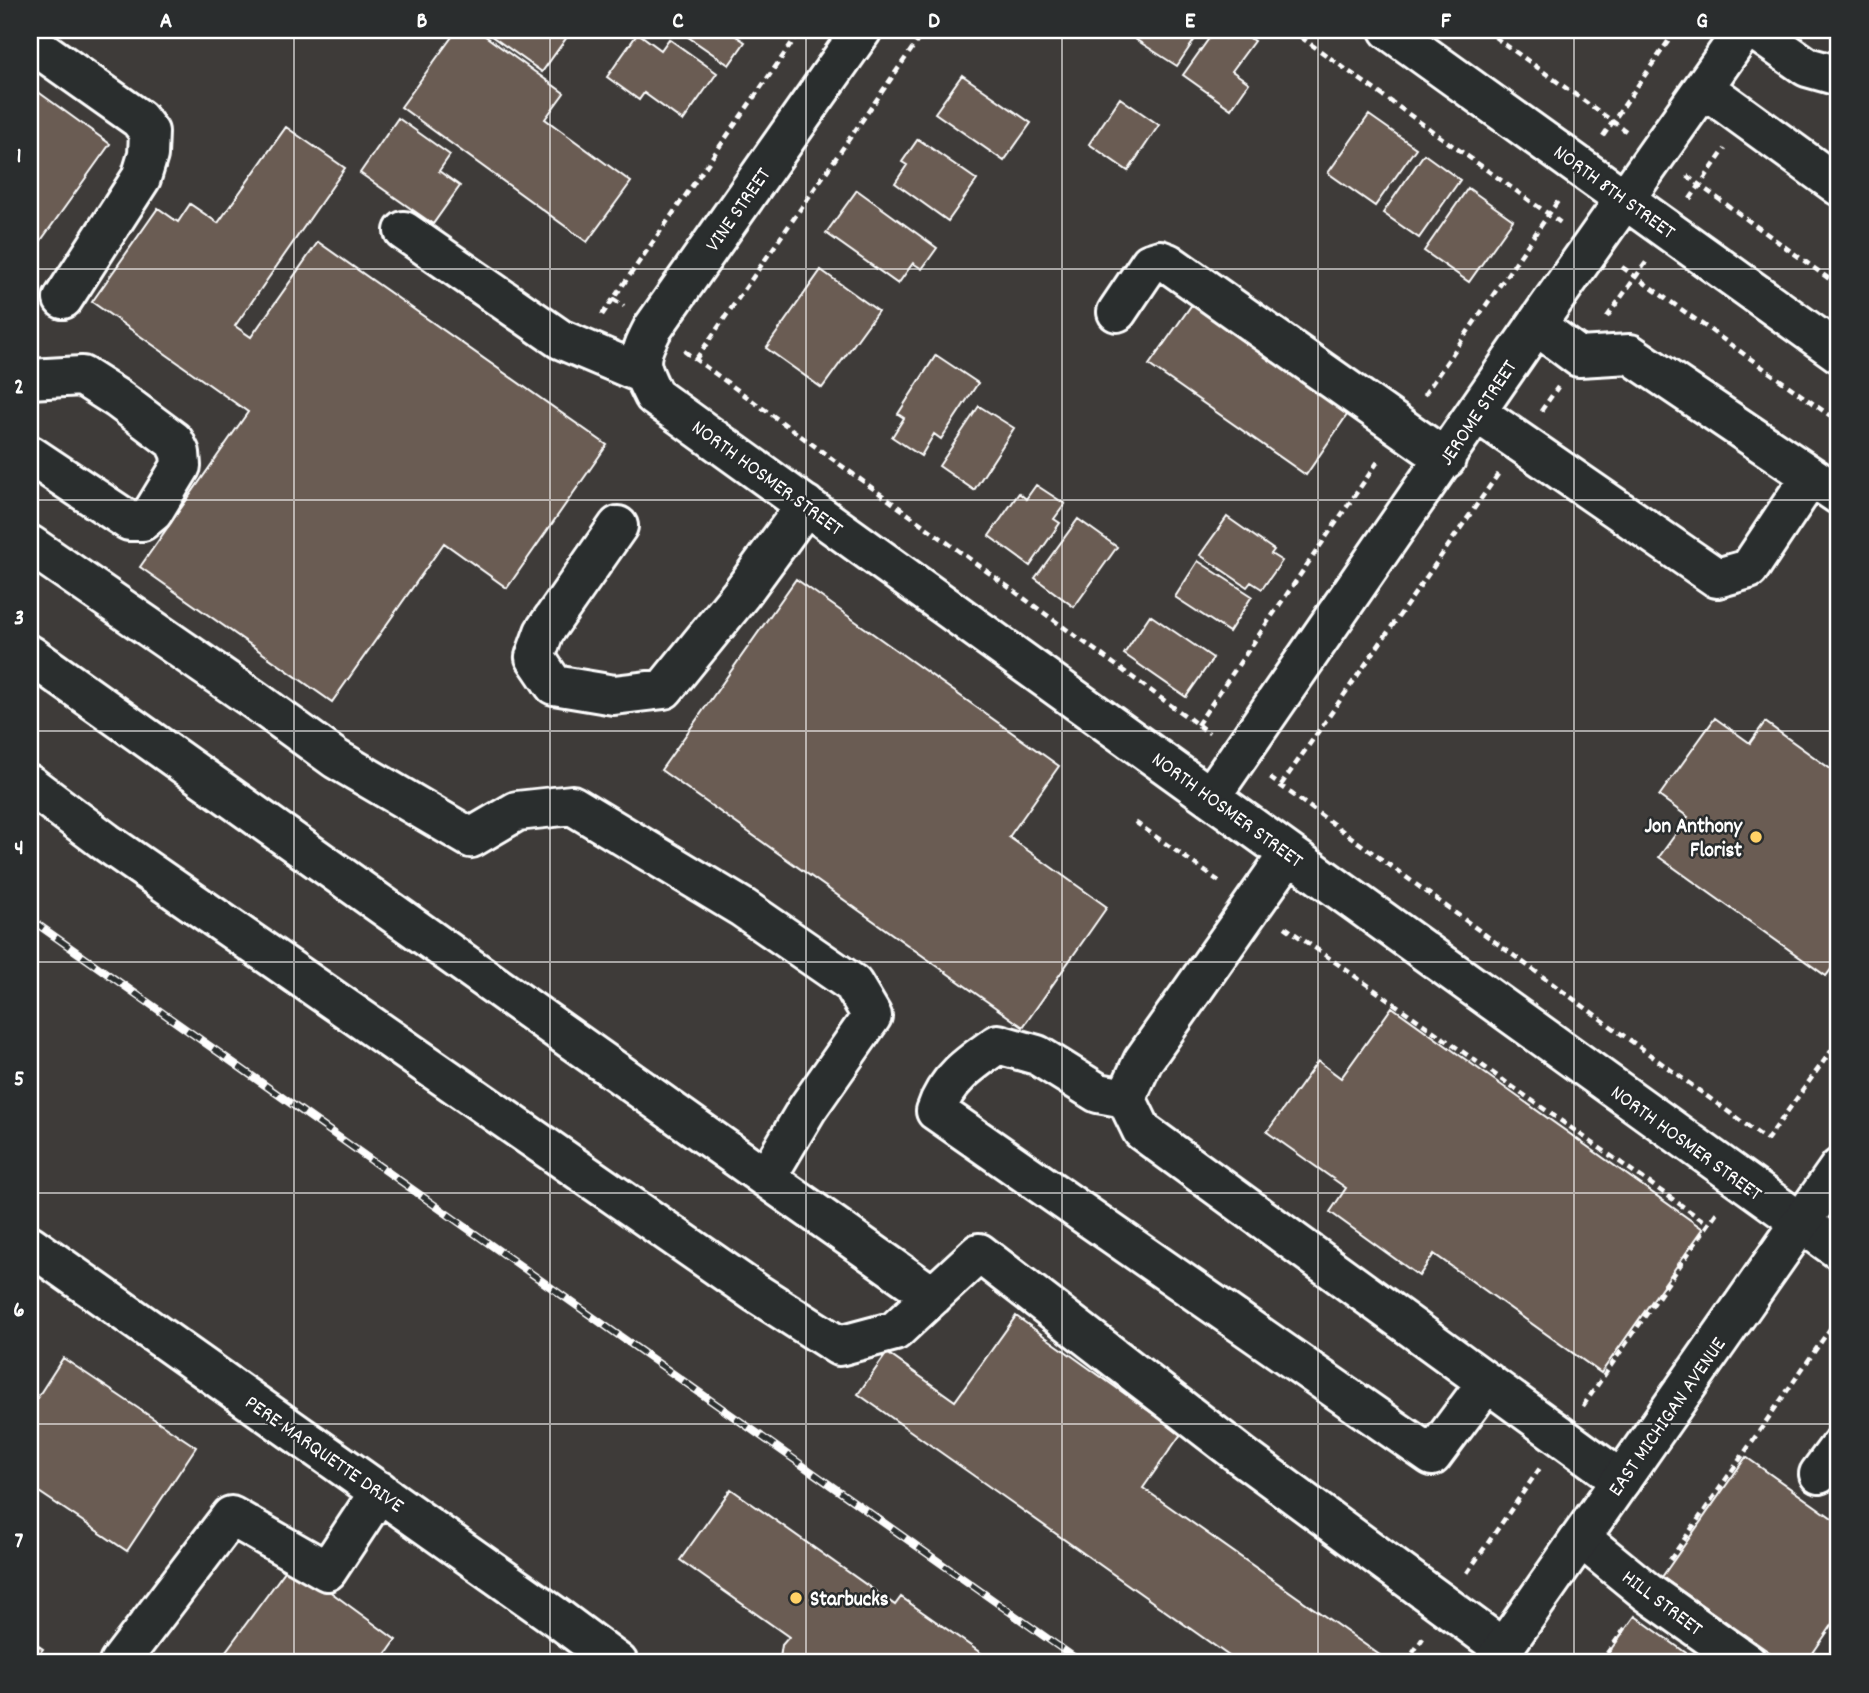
<svg xmlns="http://www.w3.org/2000/svg" width="1869" height="1693" viewBox="0 0 1869 1693" font-family="Dekko,sans-serif">
<style>
.building{fill:#6b5c53;stroke:#fff;stroke-width:2}
.lines{fill:none;stroke-linecap:round;stroke-linejoin:round}
.minor-casing{stroke:#fff;stroke-width:44}
.major-casing{stroke:#fff;stroke-width:44}
.path{stroke:#fff;stroke-width:4.5;stroke-dasharray:7 5;stroke-linecap:butt}
.minor{stroke:#2a2d2e;stroke-width:38}
.major{stroke:#2a2d2e;stroke-width:38}
.rail-casing{stroke:#fff;stroke-width:8}
.rail{stroke:#2a2d2e;stroke-width:5;stroke-dasharray:16;stroke-linecap:butt}
.grid{fill:none;stroke:#fff;stroke-width:2;stroke-opacity:0.55}
.poi-dot{fill:#ffd166;stroke:#2a2d2e;stroke-width:2.5}
.labels{text-anchor:middle;stroke-width:5;stroke-linejoin:round;paint-order:stroke}
.street-label{font-size:21px;fill:#fff;stroke:#2a2d2e}
.poi-label{font-size:21px;font-weight:bold;fill:#fff;stroke:#2a2d2e;text-anchor:end}
.neatline{fill:none;stroke:#fff;stroke-width:2.5}
.grid-label{font-size:23px;text-anchor:middle;font-weight:bold;fill:#fff}
</style>
<rect width="100%" height="100%" fill="#3e3b39"/>
<filter id="ink" filterUnits="userSpaceOnUse"><feTurbulence type="fractalNoise" baseFrequency=".0143" numOctaves="2"/><feDisplacementMap in="SourceGraphic" scale="14" xChannelSelector="R" yChannelSelector="G"/><feConvolveMatrix kernelMatrix="1 2 1 2 8 2 1 2 1" color-interpolation-filters="sRGB"/></filter>
<g filter="url(#ink)">
<!-- building -->
<path class="building" d="M457,30H477L564,93L545,119L631,182L587,242L401,107Z
M483,30H572L542,72Z
M678,30H740L736,36L745,42L729,65Z
M1141,30H1201L1177,66L1135,39Z
M1215,30H1238L1254,41L1232,71L1249,83L1231,109L1183,75Z
M638,33L661,50L669,39L717,73L683,121L644,93L639,100L607,77Z
M962,75L1031,123L1004,161L935,113Z
M30,86L110,144L32,253L30,252Z
M1120,98L1159,125L1128,171L1089,144Z
M1369,115L1416,148L1375,206L1328,173Z
M398,118L450,155L439,171L460,186L433,224L360,173Z
M286,127L345,168L235,326L251,337L318,242L607,445L507,588L444,543L332,702L140,567L248,412L92,302L158,208L178,222L190,204L218,223Z
M918,139L977,180L948,221L895,183L907,165L902,162Z
M1424,154L1460,180L1419,238L1383,213Z
M1468,188L1513,220L1469,282L1424,251Z
M857,190L937,248L922,269L913,263L898,284L826,233Z
M821,270L878,311L822,388L766,348Z
M1193,303L1349,412L1306,475L1149,365Z
M936,355L978,383L941,439L934,434L921,456L892,437L904,418L898,414Z
M979,406L1014,428L974,490L939,466Z
M1036,485L1065,504L1054,519L1060,523L1030,566L989,536L1019,493L1026,499Z
M1227,517L1274,550L1271,554L1282,561L1262,589L1251,582L1247,587L1200,555Z
M1078,519L1117,547L1074,607L1035,578Z
M1198,561L1252,596L1229,632L1175,597Z
M796,579L1059,766L1009,837L1107,907L1023,1027L661,770Z
M1150,615L1213,658L1186,697L1124,654Z
M1715,718L1750,743L1765,722L1839,775V967L1835,964L1826,976L1659,857L1688,817L1659,796Z
M1392,1007L1703,1229L1601,1373L1434,1254L1419,1276L1330,1212L1346,1188L1267,1132L1318,1061L1341,1078Z
M1016,1316L1181,1434L1143,1488L1391,1663H1239L858,1394L887,1353L955,1401Z
M63,1358L196,1447L127,1551L30,1486V1409Z
M1746,1457L1839,1523V1615L1806,1663H1785L1662,1577Z
M731,1489L895,1605L901,1597L995,1663H962L959,1661L957,1663H782L780,1658L782,1645L789,1637L680,1560Z
M291,1563L396,1640L380,1663H234L223,1655Z
M1635,1616L1700,1663H1601Z
M30,1640L43,1649L32,1663H30Z"/>
<g class="lines">
<defs>
<path id="minor" d="M862,30L653,328C636,360 638,364 654,396L1839,1250
M1389,30L1839,353
M1754,30L1807,67L1839,76
M30,42L139,119L149,132L148,155L141,178L63,299
M1704,88L1839,186
M404,231L560,339L643,374
M1117,312L1150,263L1160,260L1168,263L1446,459
M1536,325L1579,357L1630,354L1839,495
M30,379L82,376L118,399L174,441L180,453L181,466L153,512L142,521H129L30,455
M1476,412L1717,578L1749,569L1811,476
M618,526L544,632L535,657L554,685L614,695L664,689L741,594L806,505
M30,545L256,701L336,759L471,838L517,811L572,805L743,908L853,984L872,1016L807,1109L766,1178L933,1296
M30,655L766,1178
M30,785L106,842L756,1293L839,1346L895,1331L979,1253L1242,1456L1504,1649
M1211,796L1536,325L1744,30
M1288,855L1143,1061L1126,1098L1142,1131L1621,1480
M1126,1098L1098,1093L1037,1055L998,1044C972,1062 946,1079 936,1111L1432,1456L1487,1382
M30,1245L559,1619L618,1663
M1819,1474L1839,1447
M1581,1538L1647,1592L1747,1663
M119,1663L231,1516L327,1571L380,1491"/>
<path id="major" d="M1493,1663L1839,1168"/>
</defs>
<!-- minor casing -->
<use href="#minor" class="minor-casing"/>
<!-- major casing -->
<use href="#major" class="major-casing"/>
<!-- path -->
<path class="path" d="M1291,30L1561,223
M1485,30L1626,131
M1603,136L1676,30
M1687,176L1839,286
M1690,199L1725,149
M1622,267L1839,422
M613,299L624,306
M602,315L801,30
M1607,317L1647,261
M684,351L1209,733
M696,359L925,30
M1424,395L1560,198
M1541,411L1558,387
M1197,725L1379,460
M1270,778L1767,1140
M1281,785L1499,473
M1135,822L1223,884
M1285,927L1708,1224
M1766,1141L1839,1040
M1583,1406L1719,1209
M1670,1560L1839,1316
M1467,1573L1540,1468
M1406,1663L1423,1638
M1600,1663L1628,1624"/>
<!-- minor -->
<use href="#minor" class="minor"/>
<!-- major -->
<use href="#major" class="major"/>
<defs>
<path id="rail" d="M30,919L1082,1663"/>
</defs>
<!-- rail casing -->
<use href="#rail" class="rail-casing"/>
<!-- rail -->
<use href="#rail" class="rail"/>
</g>
</g>
<!-- grid -->
<path class="grid" d="M294,30V1663M550,30V1663M806,30V1663M1062,30V1663M1318,30V1663M1574,30V1663M30,269H1839M30,500H1839M30,731H1839M30,962H1839M30,1193H1839M30,1424H1839"/>
<!-- markers -->
<g class="poi-dot">
<circle cx="1756" cy="837" r="7"/>
<circle cx="796" cy="1598" r="7"/>
</g>
<g class="labels">
<!-- street labels -->
<g class="street-label">
<text transform="translate(1615 191) rotate(36)" y="7">NORTH 8TH STREET</text>
<text transform="translate(737 209) rotate(-55)" y="7">VINE STREET</text>
<text transform="translate(1477 412) rotate(-56)" y="7">JEROME STREET</text>
<text transform="translate(768 477) rotate(36)" y="7">NORTH HOSMER STREET</text>
<text transform="translate(1228 809) rotate(36)" y="7">NORTH HOSMER STREET</text>
<text transform="translate(1687 1142) rotate(36)" y="7">NORTH HOSMER STREET</text>
<text transform="translate(1666 1416) rotate(-55)" y="7">EAST MICHIGAN AVENUE</text>
<text transform="translate(325 1453) rotate(35)" y="7">PERE MARQUETTE DRIVE</text>
<text transform="translate(1663 1602) rotate(37)" y="7">HILL STREET</text>
</g>
<!-- poi labels -->
<g class="poi-label">
<text x="1742" y="832">Jon Anthony<tspan x="1742" dy="24">Florist</tspan></text>
<text x="810" y="1605" text-anchor="start">Starbucks</text>
</g>
</g>
<!-- margin -->
<rect width="1869" height="1693" fill="none" stroke="#2a2d2e" stroke-width="77"/>
<rect x="38" y="38" width="1792" height="1616" class="neatline"/>
<g class="grid-label">
<text x="166" y="27">A</text>
<text x="422" y="27">B</text>
<text x="678" y="27">C</text>
<text x="934" y="27">D</text>
<text x="1190" y="27">E</text>
<text x="1446" y="27">F</text>
<text x="1702" y="27">G</text>
<text x="19" y="162">1</text>
<text x="19" y="393">2</text>
<text x="19" y="624">3</text>
<text x="19" y="854">4</text>
<text x="19" y="1085">5</text>
<text x="19" y="1316">6</text>
<text x="19" y="1547">7</text>
</g>
</svg>
